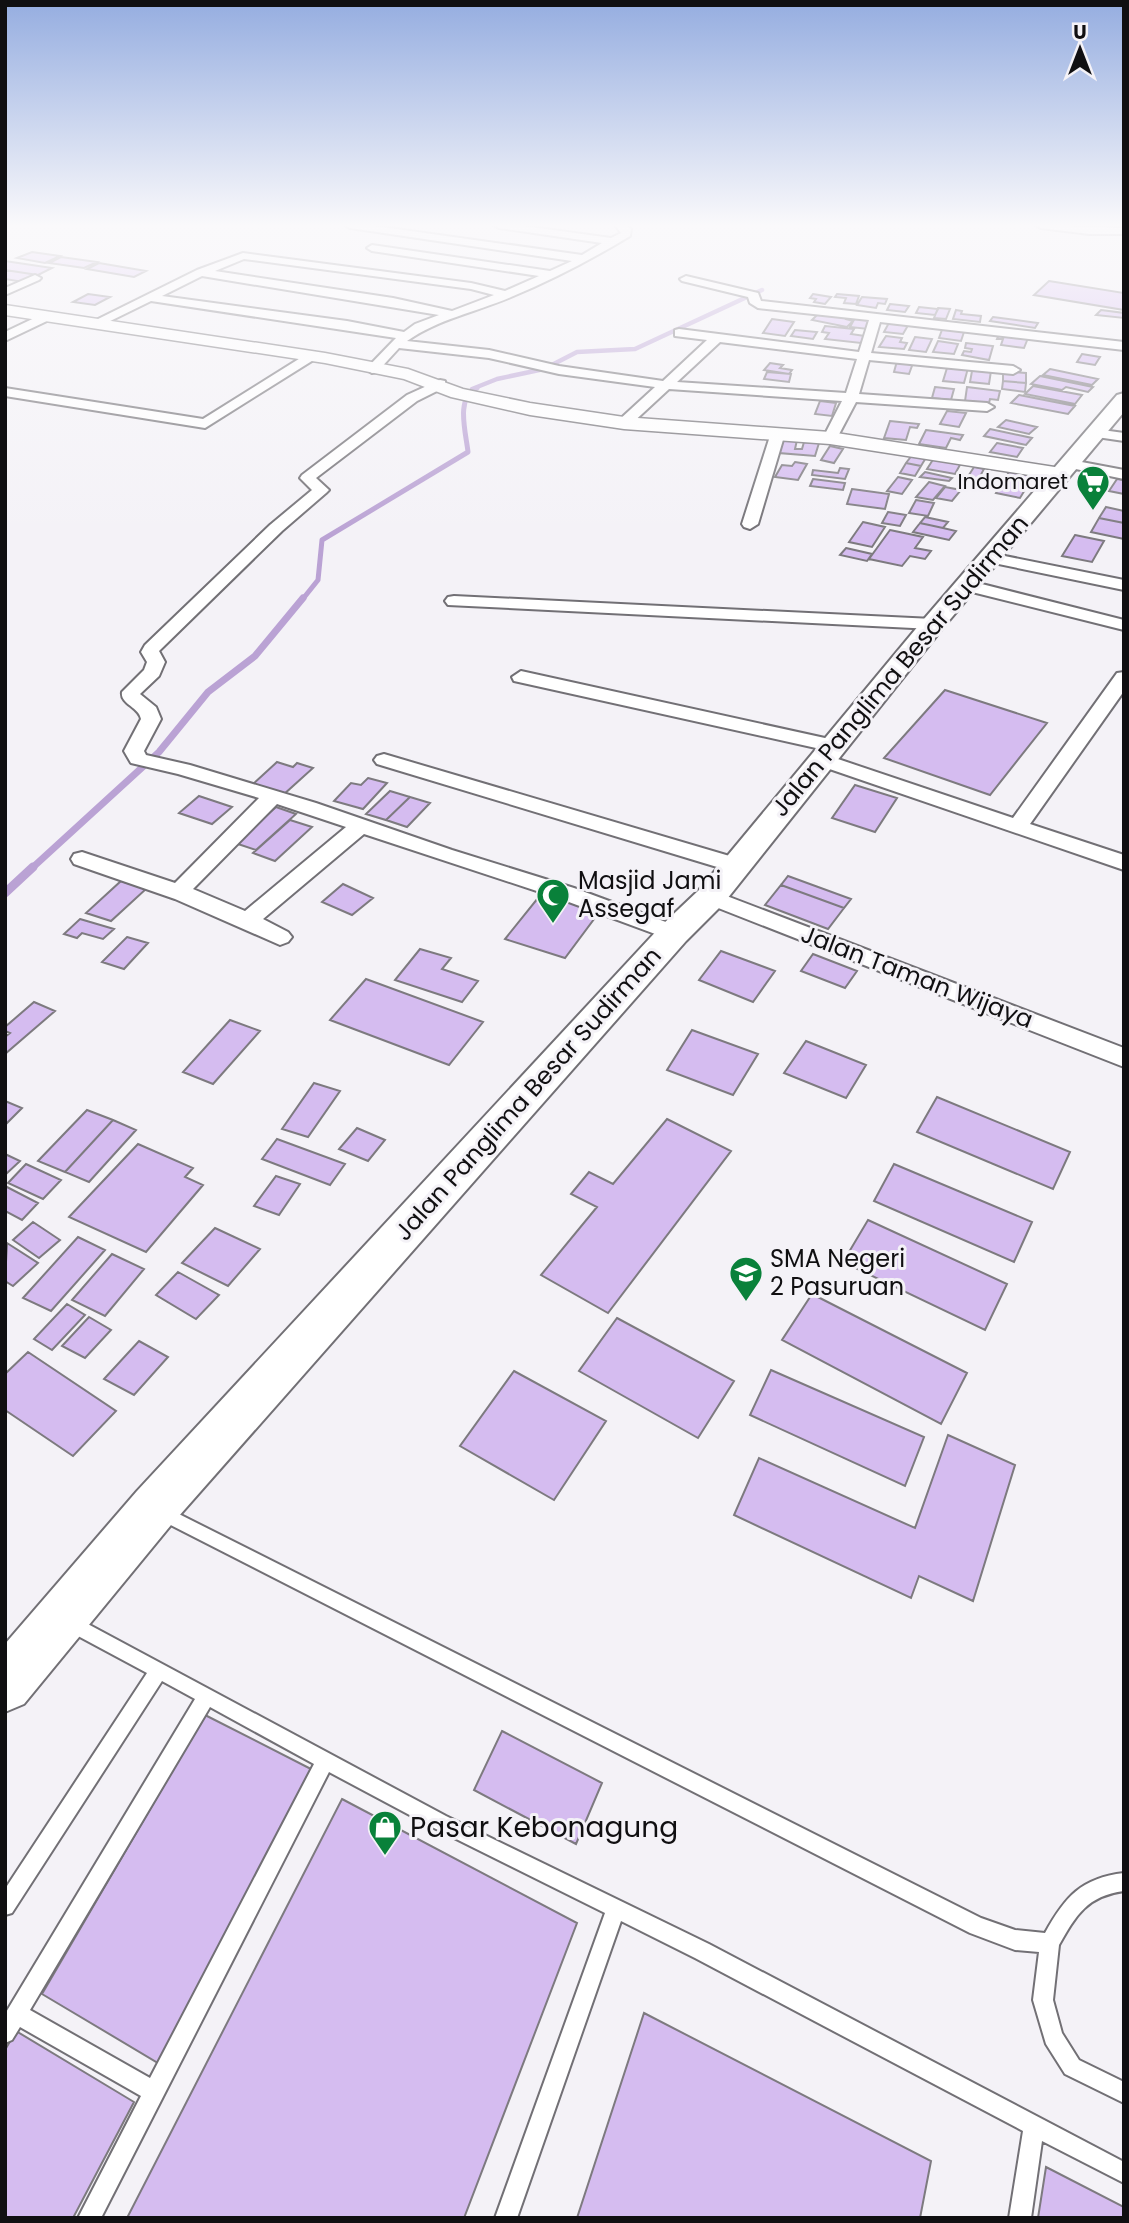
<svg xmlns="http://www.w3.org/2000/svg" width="1129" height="2223" viewBox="0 0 1129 2223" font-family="Poppins,sans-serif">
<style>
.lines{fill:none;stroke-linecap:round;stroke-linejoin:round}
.stream-far3{stroke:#baa2d4;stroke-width:4.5}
.stream-far2{stroke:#baa2d4;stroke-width:5}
.stream-far1{stroke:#baa2d4;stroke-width:7}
.stream{stroke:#baa2d4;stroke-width:9}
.building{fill:#d5bcf0;stroke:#7d7a7f;stroke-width:2}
.service-casing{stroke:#727075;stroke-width:4}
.minor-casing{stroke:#727075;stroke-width:4}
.secondary-casing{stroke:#727075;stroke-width:3}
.primary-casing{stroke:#727075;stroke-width:4}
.service{fill:#fff;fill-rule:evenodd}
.minor{fill:#fff;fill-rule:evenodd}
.secondary{fill:#fff;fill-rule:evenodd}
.primary{fill:#fff;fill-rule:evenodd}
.labels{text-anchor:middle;stroke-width:6;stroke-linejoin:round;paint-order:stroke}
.far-poi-label{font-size:21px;fill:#100f11;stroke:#f4f2f7;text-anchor:end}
.street-label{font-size:24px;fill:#100f11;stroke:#f4f2f7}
.poi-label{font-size:24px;fill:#100f11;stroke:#f4f2f7;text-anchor:start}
.near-poi-label{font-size:28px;fill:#100f11;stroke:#f4f2f7;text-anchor:start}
</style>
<rect width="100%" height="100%" fill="#f4f2f7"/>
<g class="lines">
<!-- stream-far3 -->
<path class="stream-far3" d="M472,389L497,379L544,369L577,352L635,349L762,290"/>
<!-- stream-far2 -->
<path class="stream-far2" d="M302,600L318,580L322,540L468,452C466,433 455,397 477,388"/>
<!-- stream-far1 -->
<path class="stream-far1" d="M31,869L159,752L208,692L255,656L303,598"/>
<!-- stream -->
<path class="stream" d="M5,893L33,867"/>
</g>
<!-- building -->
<path class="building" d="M32,252L60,256L45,263L17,258Z
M61,257L97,262L84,268L49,263Z
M5,261L52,268L38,275L5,270Z
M99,263L146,271L134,277L87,269Z
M5,270L38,275L23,282L5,279Z
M1049,281L1124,293V310L1034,295Z
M88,294L110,297L95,305L73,302Z
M813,294L831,297L825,304L814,302L816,299L810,298Z
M837,294L859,296L856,304L844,303L846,298L835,297Z
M862,297L887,299L885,304L878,303L876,308L857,305Z
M890,304L909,306L905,312L887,310Z
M919,307L938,309L935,315L916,313Z
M938,308L950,309L946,319L934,318Z
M956,310L962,311L961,314L981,316L980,322L953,319Z
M1101,310L1124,313V318L1096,315Z
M819,313L847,317L846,319L853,321L847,327L812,320Z
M856,316L874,318L868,329L850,327Z
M993,317L1038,323L1035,328L990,321Z
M772,319L794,322L785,336L763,333Z
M891,319L910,322L903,334L884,332Z
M825,326L854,329L851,334L865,336L861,343L825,339L829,333L822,332Z
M943,327L965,329L961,341L939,338Z
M795,330L817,332L813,339L791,336Z
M1000,332L1028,338L1024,348L1001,345L1003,339H997Z
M886,336L902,338L900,342L907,343L904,349L879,347Z
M915,337L932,339L926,352L909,350Z
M938,341L958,344L954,354L933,352Z
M966,343L993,346L989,360L962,355L964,351L971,352L972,349L965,348Z
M1082,354L1100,357L1095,365L1077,362Z
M897,361L913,363L909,374L894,372Z
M770,363L783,365L780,368L792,370L789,374L764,370Z
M957,367L968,368L964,383L943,381L947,368Z
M1050,369L1098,379L1092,385L1043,375Z
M980,370L991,371L989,384L970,382L972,371Z
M1003,371L1026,373V383L1003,381Z
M767,372L791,374L789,382L764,379Z
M1040,376L1093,387L1088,392L1066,387L1062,390L1031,384Z
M1003,381L1026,383L1025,392L1002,389Z
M1033,386L1082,395L1075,404L1025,394Z
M935,387L954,389L951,400L932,398Z
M967,387L1000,391L998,400L990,399L989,403L965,401Z
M1019,395L1075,406L1068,414L1011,403Z
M820,401L836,403L832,416L815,414Z
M947,411L966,413L959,427L940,424Z
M1006,420L1037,427L1029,434L998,427Z
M890,421L919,424L917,428L910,427L906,440L884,438Z
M990,429L1032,438L1026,445L984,436Z
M926,430L963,435L960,440L951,438L946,448L919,444Z
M784,439L797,440L795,449H802L804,442L819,443L815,456L779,453Z
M997,443L1023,448L1017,457L990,452Z
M830,446L843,449L834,463L821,460Z
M913,454L927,456L921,466L906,463Z
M934,458L961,463L955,474L927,469Z
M795,462L807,464L798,480L775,477L782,465L792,466Z
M906,463L921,466L915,476L900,473Z
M974,467L984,469L978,480L967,478Z
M1012,467L1036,472L1020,498L996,493Z
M840,468L849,469L845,479L812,475L813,470L838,473Z
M925,472L952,478L949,481L920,477Z
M898,477L912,480L902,494L887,491Z
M813,479L845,483L843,490L810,486Z
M1117,479L1124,480V494L1109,491Z
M929,482L945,486L933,500L916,497Z
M945,487L961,490L952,501L936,498Z
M852,489L889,494L885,509L847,504Z
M916,500L934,503L928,516L909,513Z
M1106,507L1124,511V523L1099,518Z
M888,512L906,515L900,526L882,523Z
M925,517L948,522L943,528L920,523Z
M1099,518L1124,523V539L1091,532Z
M863,522L885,527L872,547L849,542Z
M920,523L943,528L956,531L949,540L913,532Z
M890,530L923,537L915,548L931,551L925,559L910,556L902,566L869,559Z
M1075,535L1104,541L1092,562L1062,556Z
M846,548L872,554L867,561L840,555Z
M945,690L1047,723L990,795L884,758Z
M277,762L293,767L297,763L313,768L283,795L252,785Z
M368,778L387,783L363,809L334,801L351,783L361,785Z
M855,785L897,798L875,832L832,818Z
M390,791L410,797L386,820L366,814Z
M199,796L232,807L212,824L179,813Z
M410,797L430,803L407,827L386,820Z
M276,807L296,814L256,850L235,843Z
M290,820L312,827L275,861L253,853Z
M788,876L851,899L844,908L781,885Z
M121,881L146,889L111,921L86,913Z
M343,884L373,898L352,915L322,902Z
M781,885L844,908L828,929L765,905Z
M542,893L600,911L565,958L505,939Z
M80,919L114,929L103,939L82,933L77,938L64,934Z
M127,937L148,943L124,969L102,962Z
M420,949L451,958L442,969L478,981L462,1002L395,980Z
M721,951L775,971L753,1002L699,980Z
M813,954L857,971L845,988L801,971Z
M366,979L483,1022L449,1065L330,1020Z
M34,1002L55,1011L5,1054V1037L10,1033L5,1031V1027Z
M230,1020L260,1031L213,1084L183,1072Z
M692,1030L758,1054L733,1095L667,1070Z
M806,1041L866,1065L846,1098L784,1073Z
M314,1083L340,1091L308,1137L282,1129Z
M937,1097L1070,1152L1053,1189L917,1132Z
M5,1101L22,1108L5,1125Z
M87,1110L113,1120L65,1172L38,1161Z
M667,1119L731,1151L608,1313L541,1275L597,1207L571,1194L589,1172L613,1184Z
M113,1120L136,1130L89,1182L65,1172Z
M357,1128L385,1140L368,1161L339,1149Z
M277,1139L345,1164L330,1185L262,1159Z
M138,1144L193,1168L185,1177L203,1185L146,1252L69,1217Z
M5,1154L20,1161L5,1175Z
M26,1164L61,1180L43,1199L8,1183Z
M894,1164L1032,1222L1014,1262L874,1201Z
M276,1176L300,1184L279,1215L254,1206Z
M5,1186L38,1203L22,1220L5,1211Z
M868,1220L1007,1284L985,1330L843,1262Z
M33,1222L60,1240L39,1258L13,1240Z
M215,1228L260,1249L228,1286L182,1263Z
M78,1237L105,1250L51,1311L23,1298Z
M7,1243L38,1263L13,1286L5,1281Z
M112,1254L144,1269L105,1316L72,1300Z
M178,1272L219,1295L196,1319L156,1295Z
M812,1294L967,1373L941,1424L782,1340Z
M67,1304L85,1315L52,1350L34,1339Z
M89,1317L111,1330L85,1358L62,1346Z
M617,1318L734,1381L698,1438L579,1371Z
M139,1341L168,1357L134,1395L104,1379Z
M28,1352L116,1411L73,1456L5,1410V1374Z
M771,1370L924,1437L905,1486L750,1415Z
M514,1371L606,1421L554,1500L460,1446Z
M948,1435L1015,1465L973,1601L919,1576L911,1598L734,1515L759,1458L915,1528Z
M205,1715L311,1769L158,2063L42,1994Z
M502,1731L602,1783L576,1844L474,1790Z
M342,1799L577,1923L464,2218H127Z
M644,2013L931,2161L920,2218H577Z
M16,2031L134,2102L73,2218H5V2050Z
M1046,2167L1124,2207V2218H1038Z"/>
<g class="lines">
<defs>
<path id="service" d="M161,1505L981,1918L1015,1930L1045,1933C1065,1897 1081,1878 1124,1873V1891C1087,1896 1076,1915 1059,1945L1053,2000L1062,2033L1079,2060L1124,2082V2103L1065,2074L1046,2044L1033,2000L1039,1952L1015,1950L970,1933L155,1517L153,1512L155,1507Z
M71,1615L446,1816L709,1944L1124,2162V2183L1042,2141L1031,2218H1009L1023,2131L695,1958L621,1921L517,2218H495L605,1913L434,1828L329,1772L101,2218H78L141,2096L20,2027L12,2040L5,2043V2014L195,1699L162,1681L12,1913L5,1915V1889L147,1673L65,1629L63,1623L65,1617ZM210,1707L314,1764L150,2078L30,2010Z"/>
<path id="minor" d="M345,225H368L582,255L602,243L499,228L494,225H517L611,238L621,233L615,225H626L631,229L630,236C592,259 552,280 511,297C476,312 438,319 407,341L489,350L559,366L663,381L707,340L675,336V330L679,329L859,352L869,320L758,308L750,303L748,297L682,281L680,279L686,276L758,293L761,301L1124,342V350L880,322L871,353L1013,366L1020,370L1013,374L869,360L859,394L987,403L994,407L987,411L856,402L837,438L830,442L823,438L842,401L669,389L629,426L624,427L617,423L619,420L655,387L559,374L489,358L399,348L377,372L372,373L366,369L396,338L151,301L98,327L88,324L197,270L243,253L471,283L505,291L539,276L372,251L367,248L372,245L550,271L572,261L350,228ZM244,259L471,289L494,295L452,311L393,298L215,271ZM202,276L439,315L415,324L404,332L347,321L162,296ZM720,342L857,359L846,393L677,382Z
M1036,225L1124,228V234H1089L1041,228Z
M35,275L41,278L39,280L5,295V288Z
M45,313L51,317L49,320L5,341V332Z
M310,352L316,356L315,359L205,428L5,396V388L203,419Z
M440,380L445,381V387L417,401L316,478L329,490L326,493L282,531L159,651L165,662L159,676L140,694L156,707L161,719L144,751L146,755L190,765L316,803L452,850L574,888L682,928L686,933L682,938L674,941L666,938L558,898L364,834L263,919L288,932L292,937L288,942L280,945L175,899L74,864L71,859L74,854L82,852L175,883L259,798L178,774L131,763L124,751L141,719C139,707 120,704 122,692L144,670L147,662L141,652L145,645L270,525L312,490L300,478L302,475L407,395ZM277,804L346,827L245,911L193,889Z
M778,429L785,433L758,524L750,529L744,527L742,524L771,433Z
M1095,429L1124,433V441L1090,436V430Z
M1071,460L1124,470V479L1066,467L1064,464Z
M990,553L1124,580V590L984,561L982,558Z
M966,580L1124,620V630L960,589L958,585Z
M454,596L933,619L942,624L933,629L448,605L445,601L448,597Z
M521,671L834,740L841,742L844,746L841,750L834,752L514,681L512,677Z
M1124,672V691L1030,824L1124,855V870L815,764L812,760L815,756H829L1013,818L1117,673Z
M384,754L743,860L746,865L743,870H727L377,764L374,760L377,756Z
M711,890L1124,1048V1067L703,902L700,897L703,892Z"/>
<path id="secondary" d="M5,305L325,353L408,369L463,389L530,403L624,417L830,432L1061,468L1068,470L1071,474L1068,478L1061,480L830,444L624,429L530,415L451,397L404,379L325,363L5,315Z"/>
<path id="primary" d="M1124,393V412L942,629L723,904L686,941L171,1525L24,1704L5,1712V1644L137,1491L662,925L699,890L924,619L1117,395Z"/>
</defs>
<!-- service casing -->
<use href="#service" class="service-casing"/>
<!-- minor casing -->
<use href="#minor" class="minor-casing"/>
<!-- secondary casing -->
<use href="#secondary" class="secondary-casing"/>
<!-- primary casing -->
<use href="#primary" class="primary-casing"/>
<!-- service -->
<use href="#service" class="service"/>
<!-- minor -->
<use href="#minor" class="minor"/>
<!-- secondary -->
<use href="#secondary" class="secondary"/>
<!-- primary -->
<use href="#primary" class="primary"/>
</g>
<!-- sky -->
<linearGradient id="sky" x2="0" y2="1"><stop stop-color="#95ade0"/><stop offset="0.42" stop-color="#faf9fb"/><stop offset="1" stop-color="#faf9fb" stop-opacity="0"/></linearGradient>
<rect width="1129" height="536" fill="url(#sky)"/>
<!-- icons -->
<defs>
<symbol id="supermarket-pin" viewBox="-11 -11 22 30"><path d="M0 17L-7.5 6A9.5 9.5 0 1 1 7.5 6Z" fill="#09813a" stroke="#f4f2f7"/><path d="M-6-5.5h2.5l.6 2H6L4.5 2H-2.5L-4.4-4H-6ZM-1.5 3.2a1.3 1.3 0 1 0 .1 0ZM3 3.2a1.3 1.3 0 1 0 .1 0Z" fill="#fff"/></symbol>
<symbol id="mosque-pin" viewBox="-11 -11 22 30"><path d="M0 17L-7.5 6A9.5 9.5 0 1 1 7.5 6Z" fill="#09813a" stroke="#f4f2f7"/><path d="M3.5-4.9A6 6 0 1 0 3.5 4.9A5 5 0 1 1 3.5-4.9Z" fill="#fff"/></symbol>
<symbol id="university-pin" viewBox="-11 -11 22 30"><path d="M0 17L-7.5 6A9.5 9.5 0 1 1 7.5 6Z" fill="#09813a" stroke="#f4f2f7"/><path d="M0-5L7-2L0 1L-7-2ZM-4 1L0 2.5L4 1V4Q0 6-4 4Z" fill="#fff"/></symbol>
<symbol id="shop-pin" viewBox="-11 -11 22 30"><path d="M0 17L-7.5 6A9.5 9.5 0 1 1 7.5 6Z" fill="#09813a" stroke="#f4f2f7"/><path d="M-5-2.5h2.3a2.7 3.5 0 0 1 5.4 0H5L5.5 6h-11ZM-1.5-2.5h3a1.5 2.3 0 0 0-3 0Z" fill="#fff"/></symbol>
</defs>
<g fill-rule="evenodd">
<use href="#supermarket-pin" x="1074" y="463" width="38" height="52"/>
<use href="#mosque-pin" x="534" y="876" width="38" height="52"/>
<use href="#university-pin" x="727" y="1254" width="38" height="52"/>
<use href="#shop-pin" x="366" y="1808" width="38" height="52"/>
</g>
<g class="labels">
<!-- far-poi labels -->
<g class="far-poi-label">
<text x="1068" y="489">Indomaret</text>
</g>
<!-- street labels -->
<g class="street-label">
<text transform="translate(900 666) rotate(-50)" y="8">Jalan Panglima Besar Sudirman</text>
<text transform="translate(917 977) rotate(21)" y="8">Jalan Taman Wijaya</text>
<text transform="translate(528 1094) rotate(-48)" y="8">Jalan Panglima Besar Sudirman</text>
</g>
<!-- poi labels -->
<g class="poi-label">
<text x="578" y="889">Masjid Jami<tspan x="578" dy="28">Assegaf</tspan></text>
<text x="770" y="1267">SMA Negeri<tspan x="770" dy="28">2 Pasuruan</tspan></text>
</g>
<!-- near-poi labels -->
<g class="near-poi-label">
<text x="410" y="1837">Pasar Kebonagung</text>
</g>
</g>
<!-- border -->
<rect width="1129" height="2223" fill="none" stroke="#100f11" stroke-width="14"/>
<!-- north arrow -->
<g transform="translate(1080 49)" stroke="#f4f2f7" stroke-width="5" paint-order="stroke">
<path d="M0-5L12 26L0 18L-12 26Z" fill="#100f11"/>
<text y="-10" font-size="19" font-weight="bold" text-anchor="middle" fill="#100f11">U</text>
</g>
</svg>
